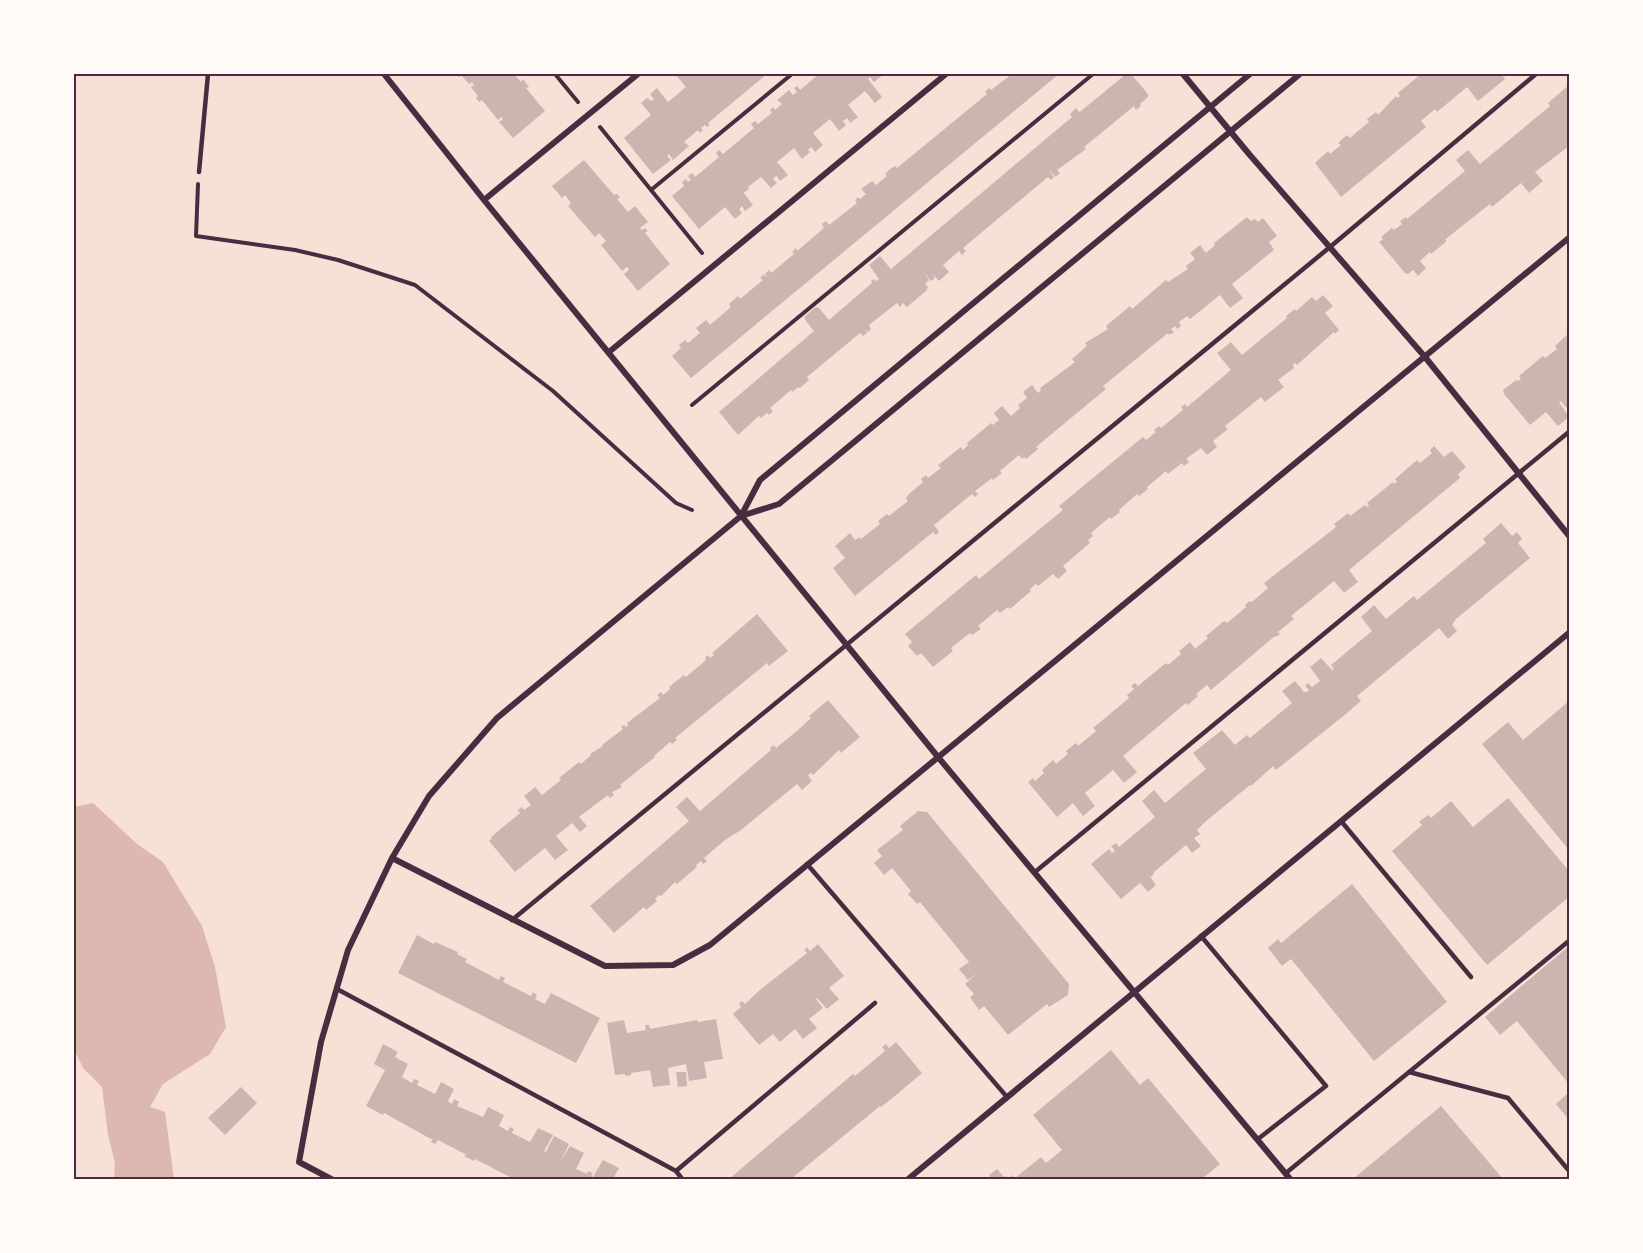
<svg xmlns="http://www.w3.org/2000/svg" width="1643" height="1253" viewBox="0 0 1643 1253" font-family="'Golos Text',sans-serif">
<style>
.water{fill:#dcb8b0}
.building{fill:#ccb4b1}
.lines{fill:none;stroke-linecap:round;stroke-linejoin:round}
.path{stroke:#4a2c40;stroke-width:4}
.service{stroke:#4a2c40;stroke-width:4.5}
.minor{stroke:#4a2c40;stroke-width:6}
.neatline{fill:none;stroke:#4a2c40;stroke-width:2}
</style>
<rect width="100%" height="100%" fill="#f7e1d7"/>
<!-- water -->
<path class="water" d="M93,803L137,844L163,862L202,926L215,967L226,1027L210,1054L163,1084L150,1107L165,1112L174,1179H114L115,1163L108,1135L102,1087L83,1068L74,1049V807Z"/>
<!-- building -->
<path class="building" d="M455,74H514L521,82L523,79L529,87L526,88L545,111L513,138L499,122L503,119L501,117L498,120L482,100L479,102L476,98L478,96L471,87L474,85L472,82L469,84L461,75L459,77Z
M675,74H767L708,123L710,125L707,127L705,125L701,128L703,130L700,133L698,130L684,142L689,146L673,160L669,154L667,156L671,160L653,174L624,138L651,115L641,103L647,98L651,101L654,99L650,94L657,88L668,102L686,87Z
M819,74H884L874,82L870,77L868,79L882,97L875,103L865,91L848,105L858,117L850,123L847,118L843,121L846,125L839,131L830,119L813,133L823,145L815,152L811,147L808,150L810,152L802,159L794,148L777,162L788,175L780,181L777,176L775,177L773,179L777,183L771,188L761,177L748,187L749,189L745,192H743L753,205L745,211L742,206L739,209L742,213L735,219L725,207L699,229L672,196L684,186L682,182L686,179L688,182L691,180L688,176L692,173L695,177L719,157L716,153L719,150L723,154L754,128L751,124L755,121L758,124L772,113L770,110L773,107L775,110L782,104L777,100L789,90L793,95L797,92L794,88L797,86L800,90Z
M1012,74H1059L691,378L672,356L681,348L679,345L685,340L688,343L700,333L696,328L706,320L710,325L731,307L729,304L738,296L740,299L763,280L760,278L764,274L766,277L767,276L765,274L769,270L771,273L794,254L792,252L796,248L797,251L824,228L822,224L826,221L829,225L857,203L855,200L858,197L860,199L866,194L861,189L872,181L876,185L887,176L885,174L890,169L895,166L897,168L987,94L985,92L989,88L991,90Z
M1126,74H1131L1148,94V97L1140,104L1141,106L1136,110L1134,106L1100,134L1084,147L1086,149L1057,170L1060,173L1056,177L1049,170L1054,177L1051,180L1048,177L963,248L966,251L962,255L959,251L943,265L949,272L939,281L933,274L935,278L931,281L923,271L929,280L925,284L928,287L926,291L907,307L903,303L900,307L897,303L869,325L871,329L868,332L865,329L867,333L863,336L860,333L807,377L809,380L800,388L798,387L792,392L791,390L770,408L773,411L769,415L767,413L761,418L759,416L738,435L719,412L814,331L805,320V316L816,307L819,308L829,320L872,283L871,281L874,279L876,281L879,279L869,265L880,256L891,269L1072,117L1070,114L1076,108L1079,112L1081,111Z
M1421,74H1501L1505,79L1478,101L1467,87L1437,112L1435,109L1421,121L1426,127L1341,197L1315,163L1328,151L1330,154L1341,145L1338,143L1347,135L1350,138L1358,131L1369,122L1367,119L1376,112L1378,115L1396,96L1398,98L1400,96L1398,93Z
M1569,85V146L1535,172L1543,181L1529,193L1521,183L1492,207L1490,204L1447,238L1445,240L1447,241L1431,254L1430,252L1420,261L1426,268L1418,276L1413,270L1408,274L1405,273L1379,242L1383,239L1381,237L1392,228L1394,230L1402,224L1400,221L1406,217L1407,219L1465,171L1456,160L1468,150L1480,164L1550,106L1548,103Z
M584,160L614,195L617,194L620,197L617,199L628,212L635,206L648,222L640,228L642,230L645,228L648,231L645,233L670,264L638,291L624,274L629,270L628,268L627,267L622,271L601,245L606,241L599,233L595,237L568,206L571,203L565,195L562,198L552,186Z
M1247,217L1251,221L1255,219L1258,222L1263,218L1277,236L1269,242L1274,250L1232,284L1243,298L1230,308L1220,295L1190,319L1187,316L1179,322L1181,326L1177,329L1175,326L1171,329L1174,332L1169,335L1168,333L1103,386L1106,389L1036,447L1038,449L1026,459L1024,457L1022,459L1019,455L1000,471L1002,473L993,480L992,478L975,491L978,494L975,497L972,494L934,525L939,532L936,535L933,532L855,596L833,568L845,558L835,546L850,533L855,540L860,537L861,539L880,524L878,521L887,514L889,516L908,501L906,498L909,494L923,482L921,479L926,475L928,478L941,468L938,465L961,447L963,450L968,445L967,443L991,423L993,425L999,420L994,413L1002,406L1011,416L1020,408L1018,405L1027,398L1023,392L1032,385L1038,393L1041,390L1040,388L1075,362L1072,359L1087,346L1085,343L1108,329L1106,326L1130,306L1132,309L1166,280L1168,282L1188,269L1186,266L1195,259L1190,253L1200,245L1206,253L1215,245L1214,243Z
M1323,295L1333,306L1325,313L1339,330L1335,334L1334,332L1297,365L1295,363L1293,365L1294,368L1278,380L1284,387L1265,402L1261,397L1225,426L1228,429L1213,441L1217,447L1207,455L1201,448L1186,459L1189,462L1184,466L1182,463L1168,474L1166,471L1147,487L1148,489L1143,493L1139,496L1137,494L1119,510L1120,512L1115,516L1111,519L1110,517L1091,533L1093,536L1088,540L1090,543L1063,566L1067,571L1058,579L1053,574L1038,586L1036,584L1030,589L1031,591L1010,609L1008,607L1000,613L997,610L978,626L981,629L972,635L970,633L951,648L953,651L933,667L921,653L917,656L908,646L912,642L905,634L976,575L979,579L1063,510L1059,506L1088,482L1143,437L1146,440L1156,432L1154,430L1159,426L1161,428L1183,410L1181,407L1185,404L1187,407L1231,370L1217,353L1231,342L1242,355L1287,318L1286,316L1295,309L1296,311L1312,297L1316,301Z
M1569,333V411L1561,401L1559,402L1569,417L1558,426L1546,412L1530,425L1504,394L1503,390L1516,380L1518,381L1521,379L1519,376L1543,356L1545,358L1557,349L1555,346Z
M1434,446L1444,457L1452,451L1466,467L1458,474L1460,478L1349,570L1358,582L1344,593L1334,581L1291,616L1294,619L1278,632L1280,634L1276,637L1275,636L1211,690L1207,685L1196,694L1198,696L1188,705L1186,703L1123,756L1137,772L1124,783L1113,770L1085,793L1095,806L1083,816L1073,803L1057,817L1028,782L1033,778L1035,781L1044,773L1042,770L1053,760L1056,764L1068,754L1066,751L1076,743L1078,746L1096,731L1093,728L1129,698L1127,695L1134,689L1131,686L1135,683L1138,686L1166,663L1168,665L1181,654L1179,651L1190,642L1195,649L1208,638L1206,636L1224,621L1227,623L1246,607L1245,605L1250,601L1252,602L1268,588L1264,583L1322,538L1336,527L1334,524L1348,513L1350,516L1365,505L1367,507L1369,505L1367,503L1393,482L1394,484L1397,482L1395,479L1417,460L1420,463L1432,453L1430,450Z
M1501,523L1512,536L1517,532L1522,539L1518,543L1530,558L1456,619L1452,625L1457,631L1448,639L1439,628L1357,696L1361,701L1347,713L1276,770L1273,766L1251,786L1250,785L1205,822L1197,830L1200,834L1194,838L1201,846L1192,853L1186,845L1153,873L1154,874L1151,877L1149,875L1156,885L1148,892L1140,883L1121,899L1091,864L1109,849L1112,853L1115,851L1111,846L1116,843L1119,847L1155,817L1142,801L1154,790L1165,803L1206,769L1193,753L1222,730L1235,745L1247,735L1250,738L1292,703L1282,691L1295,681L1304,692H1307L1309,690L1305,686L1308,683L1312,687L1320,681L1310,667L1321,658L1332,670L1334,669L1331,665L1372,631L1361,617L1374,605L1386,619L1414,596L1417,600L1486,543L1483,539Z
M757,614L788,651L769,666L767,663L675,738L677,740L672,744L670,742L654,756L655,757L620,785L622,787L612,792L614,795L610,798L608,795L579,817L587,826L580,832L572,823L556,836L568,850L555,860L545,848L515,872L489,841L492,838L491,837L520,813L518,810L522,807L524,810L531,805L524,796L535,787L542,795L561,780L559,778L579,762L581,764L591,755L590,754L603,746L602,745L623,729L621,727L624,725L626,727L628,725L627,723L660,698L657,695L661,692L663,695L670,689L669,687L684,675L686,677L706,660L705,658L708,655L710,658L714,655L712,653Z
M828,700L860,737L841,753L839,750L813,775L811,773L808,775L812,781L802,790L797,784L741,830L725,840L704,858L707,861L703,864L701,861L696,865L697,867L677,884L675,882L661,896L659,895L655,899L657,901L646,910L644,907L614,933L590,906L689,821L676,807L687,797L700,811L771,750L770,748L774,745L776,748L798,730L811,718L809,716Z
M1569,701V850L1482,744L1508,722L1523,740Z
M1508,798L1569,871V897L1487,965L1392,851L1422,825L1419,822L1428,815L1431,818L1451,801L1473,827Z
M918,811L927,812L1069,984L1068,995L1049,1007L1047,1004L1008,1035L984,1006L979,1010L970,997L974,994L965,984L978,973L968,980L959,969L969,962L920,902L917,904L908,894L911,891L892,868L884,875L874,863L882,856L877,850L903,830L900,826Z
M1352,884L1447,1002L1374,1061L1291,959L1282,966L1268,948L1278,939L1281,943Z
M417,935L434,944L435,942L458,952L457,954L467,959L465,962L499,980L501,976L505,978L503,982L531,996L533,992L537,995L535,999L545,1004L551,993L600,1018L576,1063L398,973Z
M818,944L844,976L829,988L839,999L827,1009L817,998L816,999L823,1008L809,1019L817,1028L803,1039L795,1029L780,1042L773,1034L759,1045L733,1014L741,1007L739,1004L742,1001L745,1004L761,989L807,953L804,950L807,947L810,951Z
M1569,946V1084L1517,1021L1500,1035L1485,1017Z
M716,1019L723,1059L704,1062L707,1078L689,1081L686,1064L668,1068L670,1085L653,1087L650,1070L631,1073V1075L625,1076V1074L615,1075L607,1023L624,1020L627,1033L646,1030L645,1025H649L650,1029L697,1020L698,1022Z
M896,1042L922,1073L895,1096L881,1107L880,1106L791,1179H729L853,1074L855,1076L885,1051L882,1047L886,1044L889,1048Z
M383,1044L398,1052L395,1057L408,1064L402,1077L412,1083L414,1079L419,1081L417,1085L435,1094L441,1082L454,1089L448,1101L452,1104L454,1099L459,1102L457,1106L483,1117L488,1107L504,1115L499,1126L508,1131L510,1127L514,1129L512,1133L530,1142L538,1128L553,1135L544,1151L546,1152L554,1136L569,1144L561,1161L570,1146L584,1153L576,1169L587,1174L588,1171L593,1173L591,1176L593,1177L603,1160L619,1168L613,1179H511L512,1178L475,1159L474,1161L464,1156L466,1154L463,1153L438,1140L435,1144L431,1142L433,1138L431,1139L384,1113L383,1115L366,1106L385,1070L374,1064Z
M1111,1050L1140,1085L1148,1078L1220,1164L1203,1178L1205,1179H992L989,1175L997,1169L1004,1177L1006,1176L1008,1178L1012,1175L1014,1179L1041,1157L1046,1163L1062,1150L1033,1115Z
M676,1072H686L687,1086L678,1087Z
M241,1087L257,1103L225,1135L208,1118Z
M1569,1092V1120L1556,1104Z
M1441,1106L1503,1179H1353Z"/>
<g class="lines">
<!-- path -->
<path class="path" d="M555,74L578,102
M600,127L702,253
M198,184L196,236L295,250L338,260L415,285L553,391L676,503L692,510
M651,190L792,74
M692,405L1093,74"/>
<!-- service -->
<path class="service" d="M199,172L208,74
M1341,821L1471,977
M807,864L1007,1097
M1035,872L1570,431
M512,920L1330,247L1536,74
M1201,936L1326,1086L1258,1139
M337,989L676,1171L683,1180
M1409,1072L1508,1098L1570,1172
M676,1171L875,1003
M1286,1173L1570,940"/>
<!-- minor -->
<path class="minor" d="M384,74L484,200L938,757L1291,1180
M1183,74L1249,154L1425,357L1570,537
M484,200L638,74
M609,352L946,74
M741,516L779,504L1300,74
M392,858L605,966L673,965L710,945L1570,237
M333,1180L299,1162L321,1042L348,950L392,858L429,796L497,718L741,516L760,480L1250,74
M907,1180L1570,632"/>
</g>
<!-- border -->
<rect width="1643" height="1253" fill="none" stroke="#fffaf5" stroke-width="150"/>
<rect x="75" y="75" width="1493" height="1103" class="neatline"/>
</svg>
